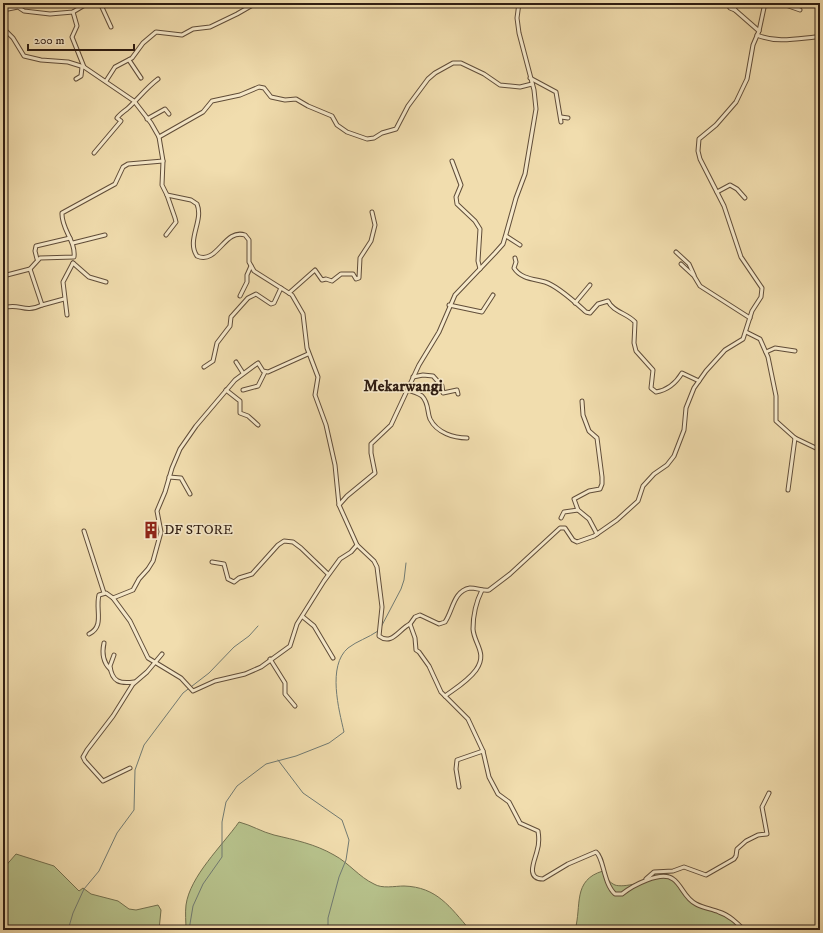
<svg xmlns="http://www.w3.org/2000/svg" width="823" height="933" viewBox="0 0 823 933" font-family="'IM FELL DW Pica',serif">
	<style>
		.green { fill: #b7c28c; stroke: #73704f }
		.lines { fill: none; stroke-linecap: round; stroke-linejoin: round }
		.stream { stroke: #717b73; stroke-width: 1 }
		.street-casing { stroke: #604d39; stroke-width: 5 }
		.street { stroke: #f6e9ca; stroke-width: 3 }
		.labels { text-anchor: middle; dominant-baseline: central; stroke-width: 3.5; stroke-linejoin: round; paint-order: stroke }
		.poi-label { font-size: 14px; fill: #2f1d12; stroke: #f6e9ca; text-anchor: start }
		.quarter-label { font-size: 16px; font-weight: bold; fill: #2f1d12; stroke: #f6e9ca }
	</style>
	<rect width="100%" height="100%" fill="#f1ddae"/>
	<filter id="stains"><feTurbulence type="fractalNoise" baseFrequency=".005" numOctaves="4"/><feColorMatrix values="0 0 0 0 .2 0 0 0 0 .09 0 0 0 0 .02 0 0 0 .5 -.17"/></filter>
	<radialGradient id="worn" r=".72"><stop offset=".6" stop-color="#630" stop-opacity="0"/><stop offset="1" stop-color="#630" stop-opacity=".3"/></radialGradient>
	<g class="green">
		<path d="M 239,822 C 251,825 262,832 274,835 C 295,840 315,844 334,855 C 349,863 359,877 374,884 C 382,889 395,886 404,886 C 437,887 450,907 470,930 L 186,930 C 186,922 185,913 186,905 C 190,876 222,846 239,822 Z"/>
		<polygon points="16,854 54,866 79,891 83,888 91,894 118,901 129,909 136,910 158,905 161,910 159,930 3,930 3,869"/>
		<path d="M 603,871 C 604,876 610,883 615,885 C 623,888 650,882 654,874 L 666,873 L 673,878 L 682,892 L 696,905 L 720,912 L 744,930 L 575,930 C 582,906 572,880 603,871 Z"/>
	</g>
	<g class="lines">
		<g class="stream">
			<polyline points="380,629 401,589 404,580 406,563"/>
			<polyline points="278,760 303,793 342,820 349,840 346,860 339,877 328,918 328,930"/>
			<polyline points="68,930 73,913 84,889 99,871 117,833 134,810 135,770 144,745 183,693 209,673 234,647 249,636 258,626"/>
			<path d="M 189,930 L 193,906 L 203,884 L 222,857 L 222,822 L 226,802 L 237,786 L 266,764 L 296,756 L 329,743 L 344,732 C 339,710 327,666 348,648 C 357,641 368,638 378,631"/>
		</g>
		<g class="street-casing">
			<g id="street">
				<polyline points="100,3 111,27"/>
				<path d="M 519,3 L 517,18 L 519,33 L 534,90 L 536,109 L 525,174 L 516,198 L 506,234 L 503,244 L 495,253 L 455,295 L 439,332 L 419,365 L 391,425 L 371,444 L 371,453 L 375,473 L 347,496 L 339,505 L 357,545 L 374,561 L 377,567 L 382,607 L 379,636 C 392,646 399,629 410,624 L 415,638 L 416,650 L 419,652 L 429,666 L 441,692 L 468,719 L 483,751 L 489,777 L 498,794 L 509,802 L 520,823 L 538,831 C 539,837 539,845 537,851 C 535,860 525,879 543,879 L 568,864 L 596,852 C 604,858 603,883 615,894 L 622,894 C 632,886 661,870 673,879 C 682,885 684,898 696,904 C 703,908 712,909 719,912 C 729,915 737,923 744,930"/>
				<polyline points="727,3 730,8 735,10"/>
				<polyline points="780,3 800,10"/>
				<polyline points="3,10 18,7 24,11 50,14 73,12 88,3"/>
				<polyline points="73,12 77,26 72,37 84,67"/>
				<polyline points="3,28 13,38 24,56 41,60 68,62 84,67 134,101 151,123 159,137 163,161 162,185 167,195 175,218 176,222 166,235"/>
				<polyline points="759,31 765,3"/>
				<path d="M 757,35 C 776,43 795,39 815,37"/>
				<polyline points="129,60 141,78"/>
				<polyline points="530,78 556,92 561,122"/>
				<polyline points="76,79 81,76 82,67"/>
				<polyline points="106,81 115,67 132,58 143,43 156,32 182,35 193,29 210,27 237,14 256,3"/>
				<polyline points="561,117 568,118"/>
				<polyline points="147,119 165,109 169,114"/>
				<polyline points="159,137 203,112 212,101 240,95 259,87 264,88 271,97 285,100 296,99 308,106 332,116 337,125 347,132 367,139 374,138 382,133 396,129 408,106 428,79 435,73 453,63 461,63 484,74 500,85 520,87 532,84"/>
				<path d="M 94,153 L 121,121 L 117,118 C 120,114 123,112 127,109 C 138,99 146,88 158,79"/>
				<polyline points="452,161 461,185 456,197 457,204 475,221 480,229 478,261 480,269"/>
				<polyline points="3,168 3,172"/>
				<polyline points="717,192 730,185 737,189 745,198"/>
				<path d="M 167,195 L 191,200 L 197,204 C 204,221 186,240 197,256 C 218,265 224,228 245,235 L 249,240 L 249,262 L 254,271 L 292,295 L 303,314 L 307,348 L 318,377 L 315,395 L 326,425 L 335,465 L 339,505"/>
				<polyline points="506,236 520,245"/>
				<polyline points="73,243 105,235"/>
				<polyline points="676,252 689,264 694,275"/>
				<path d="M 515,258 L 516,262 L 514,268 C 521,279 534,279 545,282 C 558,286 576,303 586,312 L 590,313 L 598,304 L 608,301 C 613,312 627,313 635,322 L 634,343 L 636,351 L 653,370 L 651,388 L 656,392 C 668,390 676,383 682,373 L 699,381"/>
				<polyline points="37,259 35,251 36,246 70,238"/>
				<polyline points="73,263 89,277 106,282"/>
				<polyline points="681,264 694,276 700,286 750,318"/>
				<polyline points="30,269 42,305 64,299"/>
				<path d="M 3,276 L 30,269 L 40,258 L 74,257 C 76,241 61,229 62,213 L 115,184 L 123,167 L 128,164 L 163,161"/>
				<polyline points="289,293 315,270 322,280 326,279 332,281 341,274 353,274 356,279 359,278 360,258 371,241 375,225 372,212"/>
				<polyline points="240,296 247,282 247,275 251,266"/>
				<polyline points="575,303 590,285"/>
				<polyline points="449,305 482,312 493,295"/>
				<path d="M 3,308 C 20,302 23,314 42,305"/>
				<polyline points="67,315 63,282 73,263"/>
				<polyline points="746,332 760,339 768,357 776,396 776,421 795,438 820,450"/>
				<polyline points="766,352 775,348 795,351"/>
				<polyline points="308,354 268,372 263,371 258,363 235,380 196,426 180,449 172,468 165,492 157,511 161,532 153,561 148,569 139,579 133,590 113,598 130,621 148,658 181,678 193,691 215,681 245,674 261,667 290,646 297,624 324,581 340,559 351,552 357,545"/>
				<polyline points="236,362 243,373"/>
				<polyline points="204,367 213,361 217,343 230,326 231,317 248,298 256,294 271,304 274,303 281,288"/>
				<polyline points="413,377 423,375 433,376 442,386 443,393 457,390 458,394"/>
				<polyline points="226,390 240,401 240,413 248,416 258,425"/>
				<polyline points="243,390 258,386 265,372"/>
				<path d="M 408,390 C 413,392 418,393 422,396 C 429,403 427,412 430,419 C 437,433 454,438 467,438"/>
				<polyline points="582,401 583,415 589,431 597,438 602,477 602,484 600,489 589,491 574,499 578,510 589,519 597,534"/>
				<polyline points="169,477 181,478 190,494"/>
				<polyline points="788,490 795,438"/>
				<polyline points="561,518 564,512 578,510"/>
				<polyline points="84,531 104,593"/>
				<polyline points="212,562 224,564 228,579 234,582 239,578 252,574 278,545 284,541 293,542 301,548 328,574"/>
				<polyline points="303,617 314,626 333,658"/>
				<path d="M 410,624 L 415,617 L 420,615 L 439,624 L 445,622 C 453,611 453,591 470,588 C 477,588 483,591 489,590 L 510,574 L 560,528 L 565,528 L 573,540 L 577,542 L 594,536 L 617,520 L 638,501 L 643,486 L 654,474 L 667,465 L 674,456 L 684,430 L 686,408 L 694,388 L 706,371 L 725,350 L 743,339 L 752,311 L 761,297 L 762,288 L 741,257 L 724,206 L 700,159 L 698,151 L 699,139 L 716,125 L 736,102 L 747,79 L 753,45 L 759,31 L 735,10 L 733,3"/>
				<path d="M 89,634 C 105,626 95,610 99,595 L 106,593 L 113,598"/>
				<path d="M 104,643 C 102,652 103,662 110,669"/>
				<path d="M 114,655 L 110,666 C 112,682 120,684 134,682"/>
				<polyline points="270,659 285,683 285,694 295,706"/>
				<path d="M 445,696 C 456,688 468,681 476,670 C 488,653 474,644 473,629 C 473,615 476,602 482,590"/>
				<polyline points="130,768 103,781 85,761 83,757 87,750 113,716 133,684 147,672 162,654"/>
				<polyline points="459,787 456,769 457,760 483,751"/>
				<polyline points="646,879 654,872 673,871 684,867 706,875 734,859 736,856 737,849 746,841 758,835 767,834 762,807 769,793"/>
			</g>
		</g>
		<use href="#street" class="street"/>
	</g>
	<defs>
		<g id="building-bare" transform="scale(1.38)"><path d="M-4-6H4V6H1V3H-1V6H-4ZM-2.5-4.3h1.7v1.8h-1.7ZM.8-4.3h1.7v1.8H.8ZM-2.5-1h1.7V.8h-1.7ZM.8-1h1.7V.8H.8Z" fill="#8f2418" stroke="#f6e9ca" stroke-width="2.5" paint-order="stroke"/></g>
	</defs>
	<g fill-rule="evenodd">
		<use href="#building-bare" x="151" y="530"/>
	</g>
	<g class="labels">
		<g class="poi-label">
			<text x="164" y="530">DF STORE</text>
		</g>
		<g class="quarter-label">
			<text x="403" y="386">Mekarwangi</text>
		</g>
	</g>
	<rect width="823" height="933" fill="none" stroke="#f1ddae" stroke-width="16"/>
	<rect x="4" y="4" width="815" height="925" fill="none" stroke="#2f1d12" stroke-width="2"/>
	<rect x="8" y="8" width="807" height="917" fill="none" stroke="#2f1d12"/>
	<path d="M28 44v6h106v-6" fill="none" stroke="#2f1d12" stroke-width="2"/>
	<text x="34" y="44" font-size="12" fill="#2f1d12" stroke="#f6e9ca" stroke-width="3" paint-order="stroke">200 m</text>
	<rect width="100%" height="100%" filter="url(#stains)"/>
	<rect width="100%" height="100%" fill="url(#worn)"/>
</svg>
